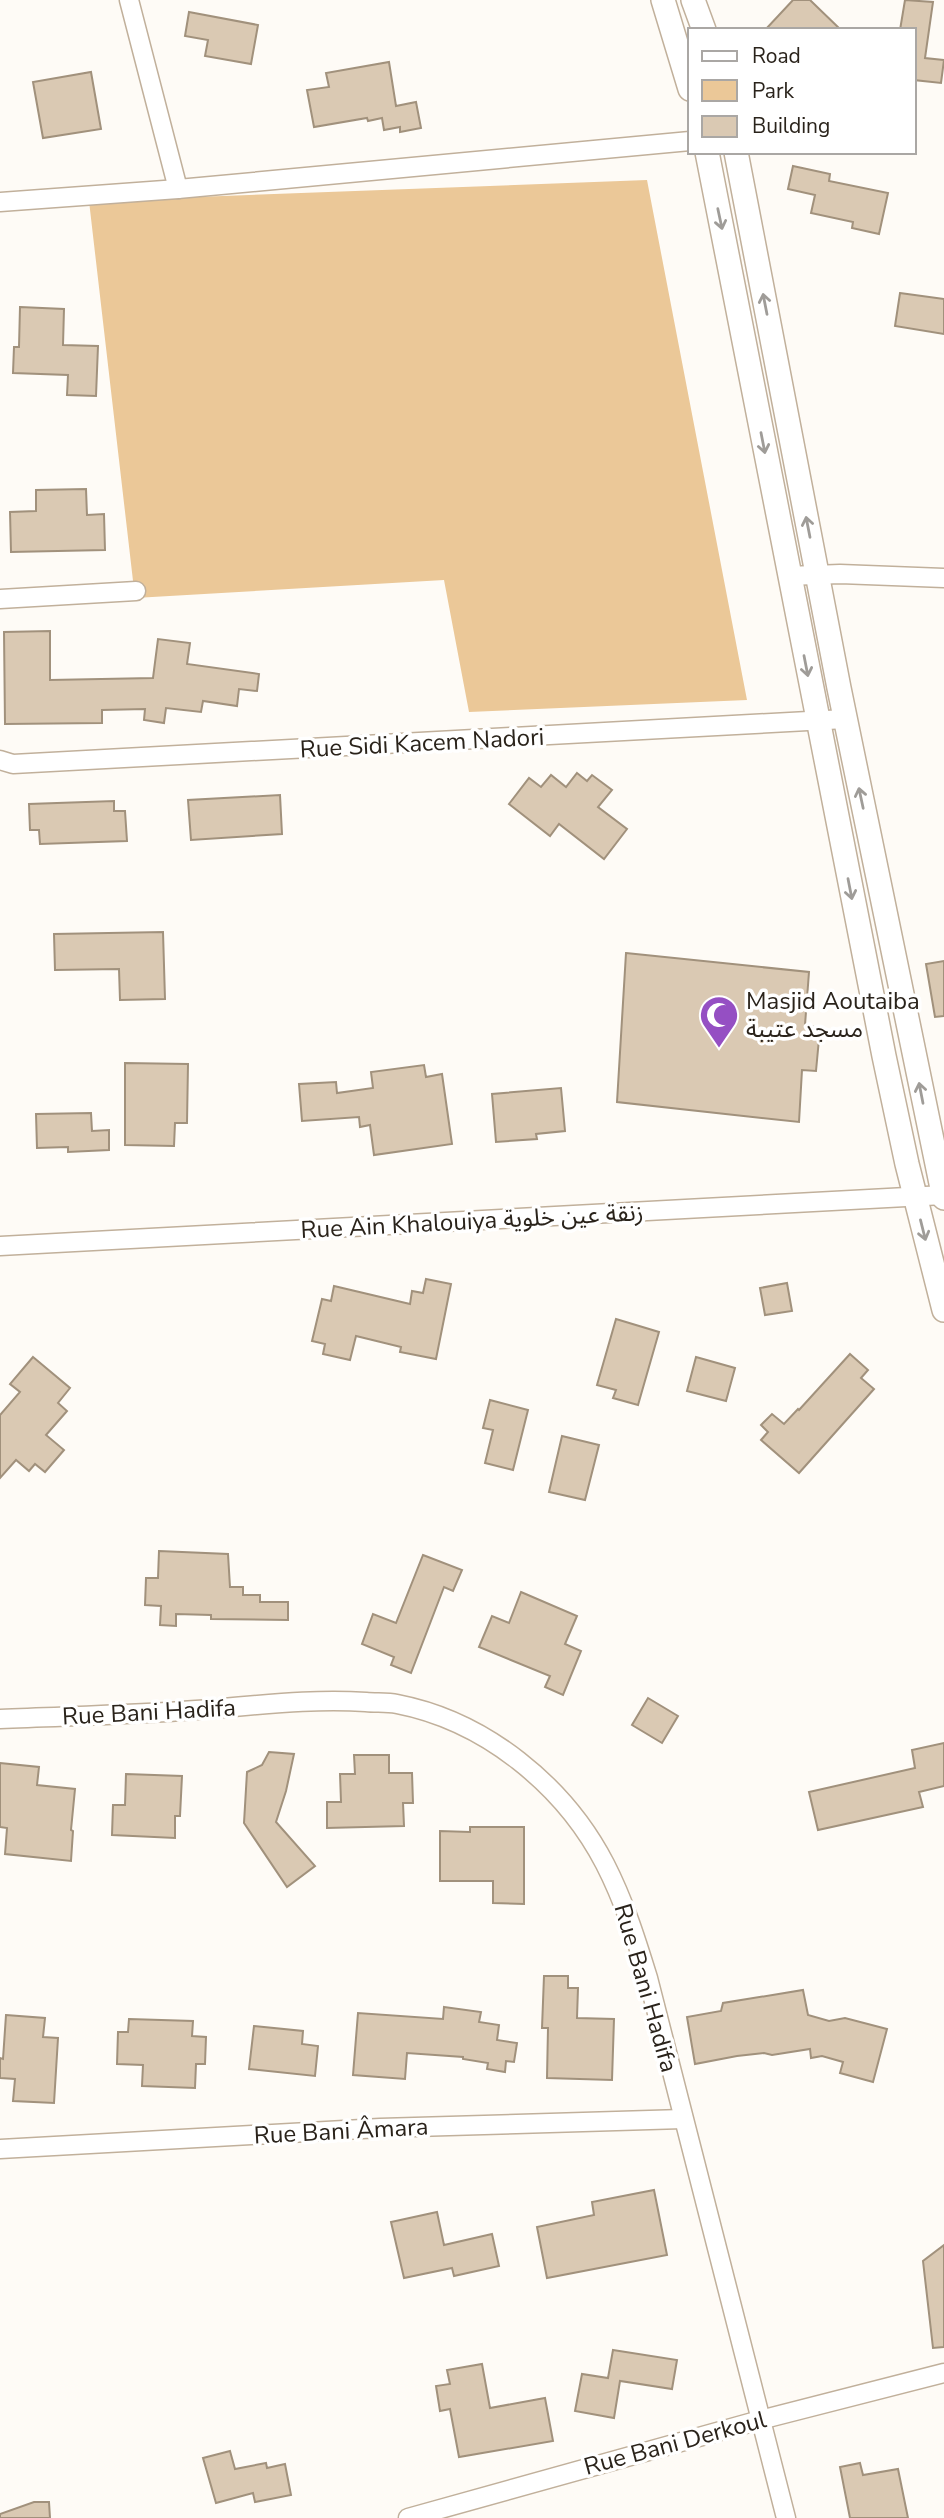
<svg xmlns="http://www.w3.org/2000/svg" width="944" height="2518" viewBox="0 0 944 2518" font-family="'Nunito Sans','Noto Sans Arabic',sans-serif">
	<style>
		.green { fill: #ebc898 }
		.building { fill: #dac9b3; stroke: #a1917c; stroke-width: 2 }
		.lines { fill: none; stroke-linecap: round; stroke-linejoin: round }
		.minor-casing { stroke: #c1b09b; stroke-width: 21 }
		.tertiary-casing { stroke: #c1b09b; stroke-width: 26 }
		.minor { stroke: #fff; stroke-width: 18 }
		.tertiary { stroke: #fff; stroke-width: 23 }
		.oneway { stroke: #9f9c98 }
		.labels { text-anchor: middle; dominant-baseline: central; stroke-width: 7; stroke-linejoin: round; paint-order: stroke }
		.street-label { font-size: 24px; fill: #2a231b; stroke: #fff }
		.poi-label { font-size: 24px; fill: #2a231b; stroke: #fff; text-anchor: start }
	</style>
	<rect width="100%" height="100%" fill="#fefbf6"/>
	<polygon class="green" points="647,180 747,700 469,712 444,580 135,598 89,201"/>
	<g class="building">
		<polygon points="793,0 810,0 841,30 765,30"/>
		<polygon points="905,0 933,2 925,58 944,60 941,83 914,80 914,30 900,30"/>
		<polygon points="189,12 258,25 251,64 205,56 208,40 185,36"/>
		<polygon points="389,62 396,106 416,102 421,128 400,132 400,127 384,130 382,118 368,121 367,118 314,127 307,90 329,87 326,73"/>
		<polygon points="91,72 101,129 43,138 33,82"/>
		<polygon points="793,166 830,174 829,181 888,193 879,234 852,228 853,222 811,213 815,195 788,189"/>
		<polygon points="900,293 944,299 944,334 895,326"/>
		<polygon points="20,307 64,309 63,345 98,346 96,396 67,395 68,375 13,373 14,347 19,347"/>
		<polygon points="86,489 87,515 104,514 105,550 11,552 10,512 36,511 36,490"/>
		<polygon points="50,631 50,680 153,678 158,639 190,643 187,664 259,674 257,691 239,689 237,706 203,701 201,712 166,708 164,723 144,720 145,709 102,710 102,723 5,724 4,632"/>
		<polygon points="577,773 587,781 592,775 612,790 598,807 627,829 604,859 559,824 550,836 509,804 529,778 541,787 551,775 566,787"/>
		<polygon points="280,795 282,834 191,840 188,800"/>
		<polygon points="114,801 114,811 125,811 127,841 40,844 39,830 30,830 29,804"/>
		<polygon points="163,932 165,999 120,1000 119,969 55,970 54,934"/>
		<polygon points="626,953 809,972 805,1025 820,1028 816,1071 802,1070 799,1122 617,1102"/>
		<polygon points="944,961 944,1016 935,1017 926,964"/>
		<polygon points="125,1063 188,1064 187,1123 175,1123 174,1146 125,1145"/>
		<polygon points="424,1065 426,1077 442,1074 452,1144 374,1155 370,1125 360,1127 359,1117 302,1121 299,1084 336,1082 337,1093 373,1088 371,1072"/>
		<polygon points="561,1088 565,1131 536,1134 537,1139 496,1142 492,1094"/>
		<polygon points="91,1113 92,1131 109,1130 109,1150 68,1152 68,1147 37,1148 36,1114"/>
		<polygon points="426,1279 451,1284 436,1359 400,1352 401,1347 356,1336 350,1360 323,1354 325,1344 312,1341 322,1299 331,1301 334,1286 410,1304 412,1291 423,1293"/>
		<polygon points="787,1283 792,1311 765,1315 760,1288"/>
		<polygon points="616,1319 659,1332 638,1405 613,1398 616,1390 597,1385"/>
		<polygon points="850,1354 868,1370 861,1378 874,1389 799,1473 761,1440 768,1432 761,1425 772,1414 784,1424 798,1409 799,1410"/>
		<polygon points="33,1357 70,1388 58,1403 67,1411 46,1435 64,1450 45,1472 35,1464 29,1471 16,1460 0,1478 0,1415 20,1392 10,1384"/>
		<polygon points="696,1357 735,1368 726,1401 687,1391"/>
		<polygon points="490,1400 528,1410 513,1470 485,1463 493,1430 483,1428"/>
		<polygon points="562,1436 599,1445 585,1500 549,1492"/>
		<polygon points="159,1551 228,1554 230,1587 243,1587 243,1595 260,1595 260,1602 288,1602 288,1620 211,1619 211,1615 176,1614 176,1626 160,1625 161,1606 145,1605 146,1578 158,1578"/>
		<polygon points="423,1555 462,1570 453,1591 444,1587 411,1673 391,1665 394,1657 362,1644 373,1614 396,1623"/>
		<polygon points="521,1592 577,1616 565,1644 581,1651 563,1695 545,1687 550,1676 479,1647 492,1616 509,1623"/>
		<polygon points="648,1698 678,1716 662,1743 632,1725"/>
		<polygon points="944,1743 944,1786 919,1792 923,1807 818,1830 809,1792 915,1768 912,1750"/>
		<polygon points="269,1752 294,1754 286,1791 276,1822 315,1866 287,1887 244,1823 247,1772 262,1765"/>
		<polygon points="354,1755 389,1755 389,1773 412,1773 413,1803 403,1803 404,1826 327,1828 327,1802 341,1802 340,1774 355,1774"/>
		<polygon points="0,1763 39,1767 37,1785 75,1789 71,1830 73,1831 71,1861 5,1854 7,1828 0,1827"/>
		<polygon points="126,1774 182,1776 180,1816 175,1816 175,1838 112,1835 113,1805 125,1805"/>
		<polygon points="470,1827 524,1827 524,1904 493,1903 493,1881 440,1881 440,1831 470,1832"/>
		<polygon points="544,1976 568,1976 568,1988 578,1988 577,2018 614,2019 612,2080 547,2078 548,2028 542,2028"/>
		<polygon points="803,1990 808,2015 829,2021 845,2018 887,2029 873,2082 840,2073 843,2062 822,2056 811,2058 810,2049 772,2055 764,2053 737,2056 695,2064 687,2017 721,2011 723,2003"/>
		<polygon points="444,2007 481,2012 479,2022 499,2025 497,2040 517,2043 514,2062 506,2061 505,2072 487,2069 488,2063 463,2059 463,2057 407,2053 405,2079 353,2075 358,2013 443,2019"/>
		<polygon points="6,2015 45,2018 43,2037 58,2038 54,2103 13,2101 15,2079 0,2078 0,2058 3,2059"/>
		<polygon points="129,2019 193,2021 192,2036 206,2037 205,2064 196,2064 195,2088 142,2086 143,2065 117,2064 118,2032 128,2032"/>
		<polygon points="254,2026 303,2031 302,2044 318,2046 315,2076 249,2069"/>
		<polygon points="654,2190 667,2255 547,2278 537,2227 594,2215 592,2202"/>
		<polygon points="437,2212 444,2245 492,2234 499,2266 454,2276 452,2268 404,2278 391,2222"/>
		<polygon points="944,2245 944,2347 933,2348 923,2261"/>
		<polygon points="613,2350 677,2360 672,2389 620,2381 614,2418 575,2411 582,2374 608,2378"/>
		<polygon points="482,2364 490,2408 545,2398 553,2441 459,2457 450,2409 440,2411 436,2386 450,2384 447,2370"/>
		<polygon points="230,2451 235,2469 266,2463 267,2468 285,2464 291,2495 255,2502 253,2493 216,2503 203,2458"/>
		<polygon points="860,2463 863,2475 898,2469 908,2518 850,2518 840,2467"/>
		<polygon points="34,2502 49,2502 50,2518 0,2518 0,2514"/>
	</g>
	<g class="lines">
		<g class="minor-casing">
			<g id="minor">
				<polyline points="129,0 178,189"/>
				<polyline points="0,202 178,189 690,141"/>
				<polyline points="788,576 840,574 944,578"/>
				<polyline points="0,599 136,591"/>
				<polyline points="0,760 13,764 845,719"/>
				<polyline points="0,1246 944,1195"/>
				<path d="M 0,1719 C 65,1716 131,1715 196,1710 C 253,1706 309,1698 366,1702 C 376,1703 387,1702 397,1704 C 485,1721 564,1785 605,1864 C 624,1901 636,1939 648,1978 L 786,2518"/>
				<polyline points="0,2149 380,2128 683,2119"/>
				<polyline points="408,2518 760,2420 944,2373"/>
			</g>
		</g>
		<g class="tertiary-casing">
			<g id="tertiary">
				<polyline points="663,0 690,89"/>
				<polyline points="693,0 704,30"/>
				<polyline points="707,152 884,1056 907,1164 944,1310"/>
				<polyline points="736,152 839,688 944,1198"/>
			</g>
		</g>
		<use href="#minor" class="minor"/>
		<use href="#tertiary" class="tertiary"/>
	</g>
	<defs><path id="oneway-shaft" d="M-6 0H5M1.5-3L5.5 0L1.5 3" fill="none" stroke-width="1.6" stroke-linecap="round" stroke-linejoin="round" transform="scale(1.75)"/></defs>
	<g class="oneway">
		<use href="#oneway-shaft" transform="translate(720 219) rotate(78)"/>
		<use href="#oneway-shaft" transform="translate(765 304) rotate(-101)"/>
		<use href="#oneway-shaft" transform="translate(763 443) rotate(79)"/>
		<use href="#oneway-shaft" transform="translate(808 527) rotate(-101)"/>
		<use href="#oneway-shaft" transform="translate(806 666) rotate(79)"/>
		<use href="#oneway-shaft" transform="translate(861 798) rotate(-102)"/>
		<use href="#oneway-shaft" transform="translate(850 889) rotate(79)"/>
		<use href="#oneway-shaft" transform="translate(921 1093) rotate(-101)"/>
		<use href="#oneway-shaft" transform="translate(923 1230) rotate(76)"/>
	</g>
	<defs>
		<g id="mosque-pin" transform="scale(2.0125)"><path d="M0 17L-7.5 6A9.5 9.5 0 1 1 7.5 6Z" fill="#954fc3" stroke="#fff"/><path d="M3.5-4.9A6 6 0 1 0 3.5 4.9A5 5 0 1 1 3.5-4.9Z" fill="#fff"/></g>
	</defs>
	<g fill-rule="evenodd">
		<use href="#mosque-pin" x="719" y="1015"/>
	</g>
	<g class="labels">
		<g class="street-label">
			<text transform="translate(422 743) rotate(-3)">Rue Sidi Kacem Nadori</text>
			<text transform="translate(472 1221) rotate(-3)">Rue Ain Khalouiya زنقة عين خلوية</text>
			<text transform="translate(149 1712) rotate(-3)">Rue Bani Hadifa</text>
			<text transform="translate(646 1988) rotate(74)">Rue Bani Hadifa</text>
			<text transform="translate(341 2131) rotate(-3)">Rue Bani Âmara</text>
			<text transform="translate(675 2443) rotate(-15)">Rue Bani Derkoul</text>
		</g>
		<g class="poi-label">
			<text x="746" y="1001">Masjid Aoutaiba<tspan x="746" dy="28">مسجد عتيبة</tspan></text>
		</g>
	</g>
	<rect x="688" y="28" width="228" height="126" fill="#ffffff" stroke="#aaa7a4" stroke-width="2"/>
	<rect x="702" y="51" width="35" height="10" fill="#ffffff" stroke="#aaa7a4" stroke-width="2"/>
	<text x="752" y="63" font-size="21" fill="#2a231b">Road</text>
	<rect x="702" y="80" width="35" height="21" fill="#ebc898" stroke="#aaa7a4" stroke-width="2"/>
	<text x="752" y="98" font-size="21" fill="#2a231b">Park</text>
	<rect x="702" y="116" width="35" height="21" fill="#dac9b3" stroke="#aaa7a4" stroke-width="2"/>
	<text x="752" y="133" font-size="21" fill="#2a231b">Building</text>
</svg>
